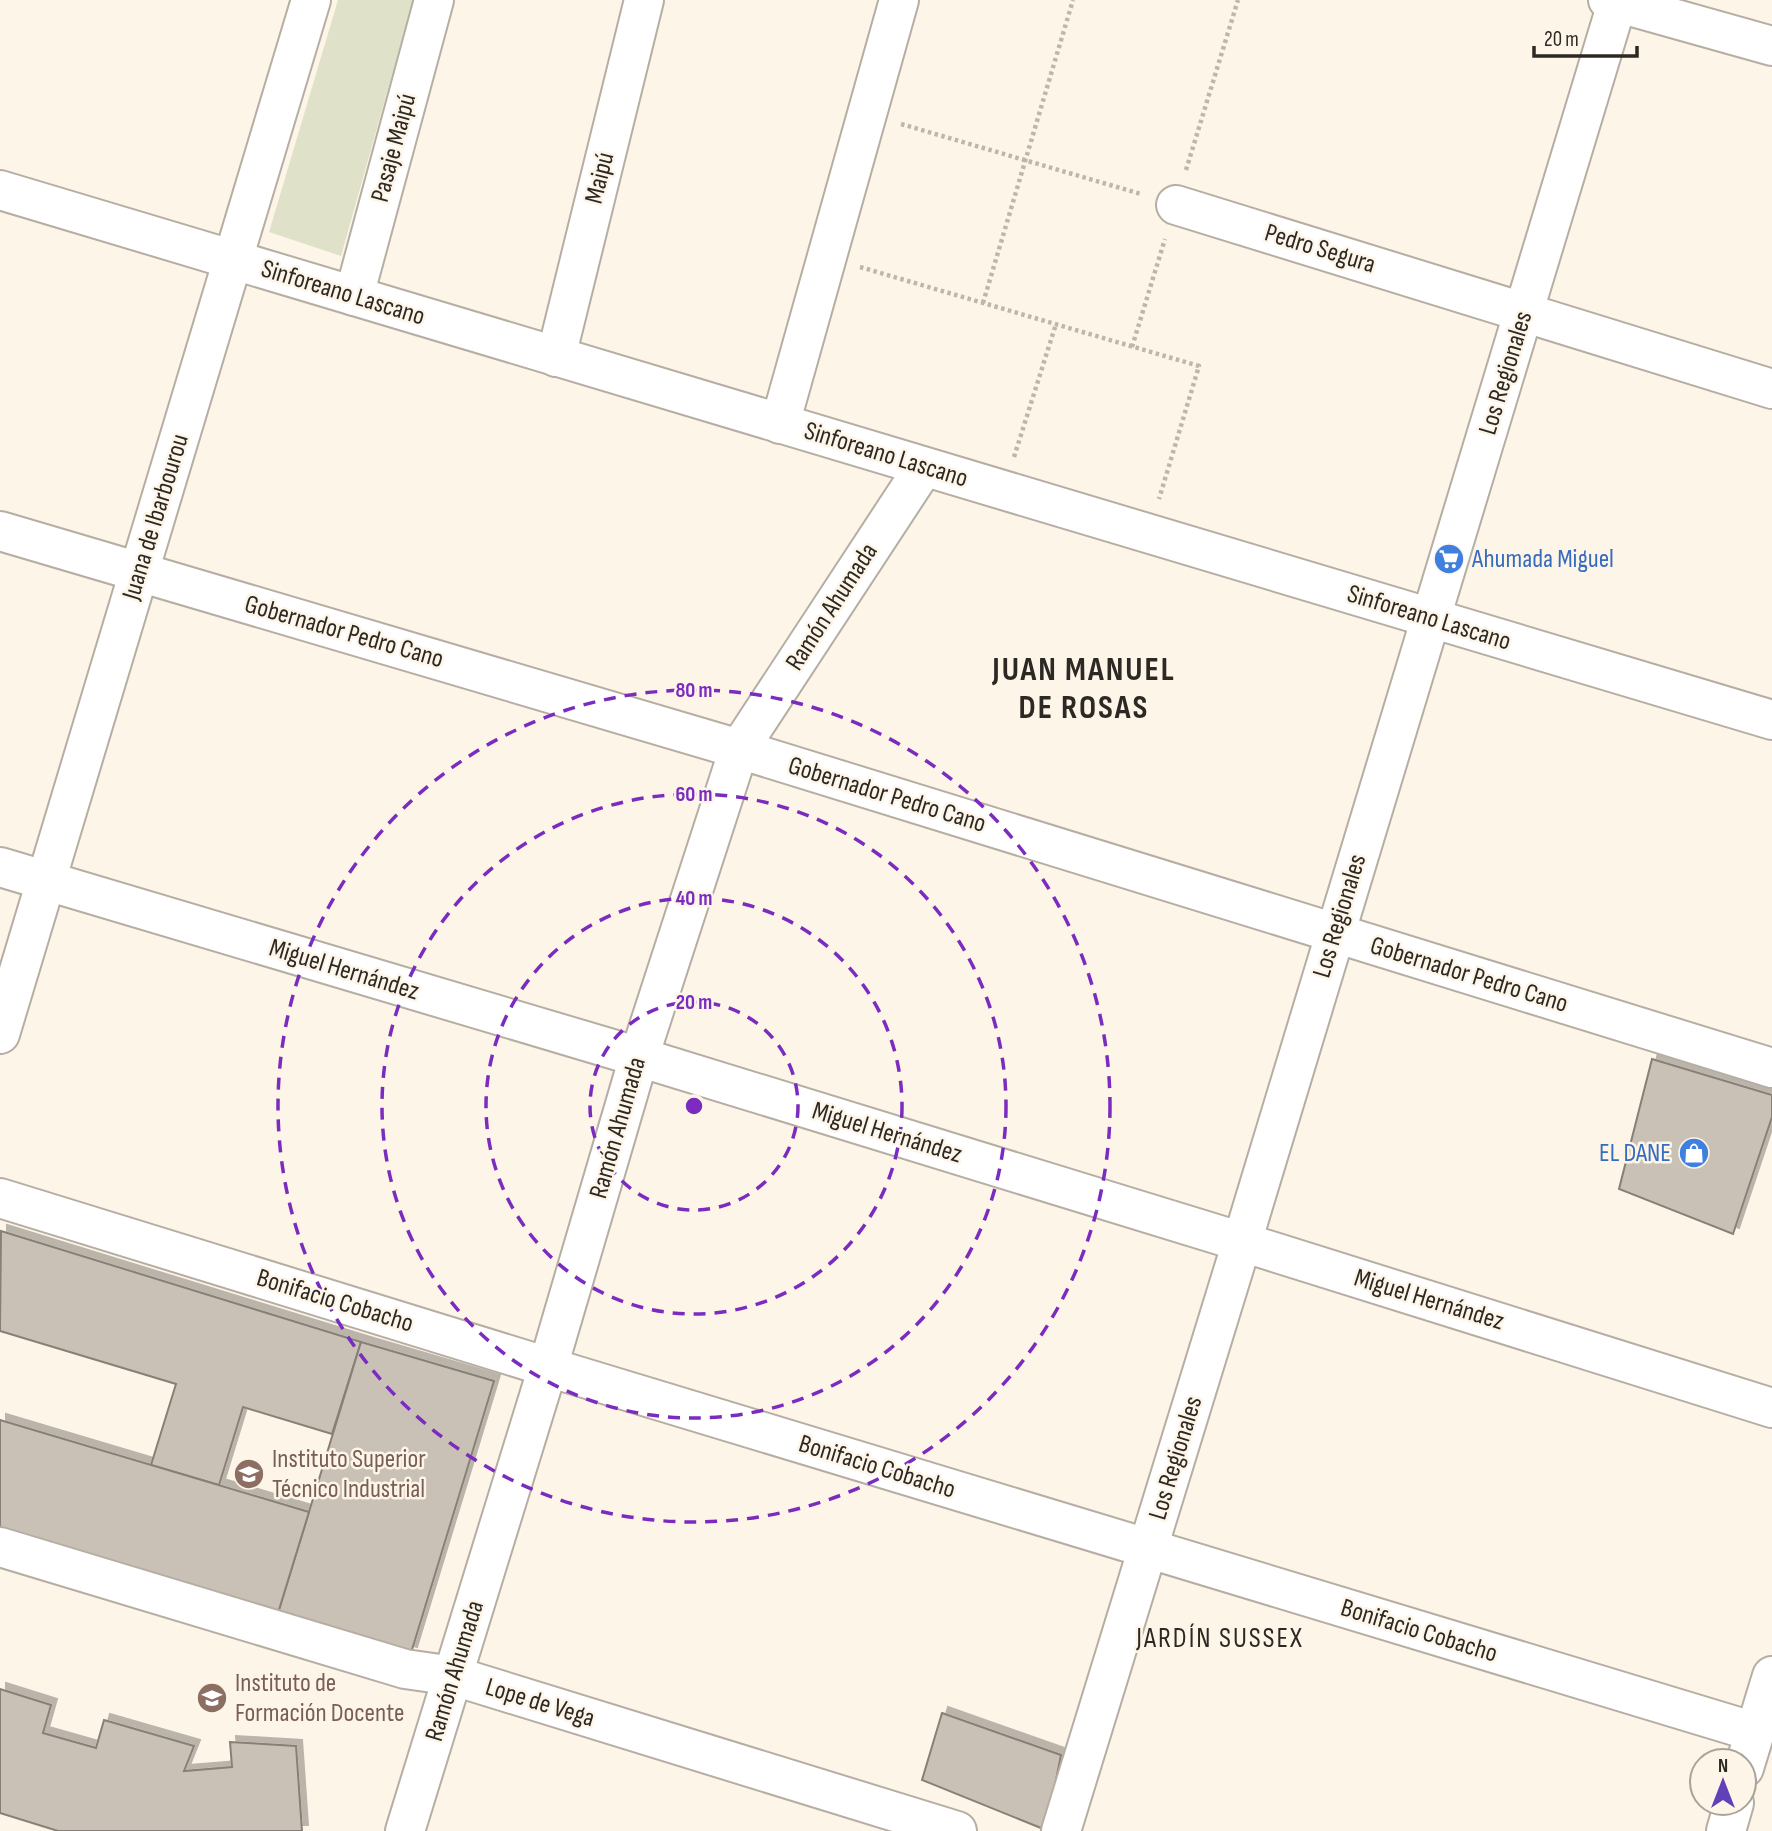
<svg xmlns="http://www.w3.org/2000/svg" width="1772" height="1831" viewBox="0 0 1772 1831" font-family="'Sofia Sans Condensed',sans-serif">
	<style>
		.green { fill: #dfe2c9 }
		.building { fill: #c9c1b5; stroke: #888076; stroke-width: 2; filter: url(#shadow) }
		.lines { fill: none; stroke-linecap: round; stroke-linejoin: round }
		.minor-casing { stroke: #b6aea3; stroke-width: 42 }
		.path { stroke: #beb6ad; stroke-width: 4.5; stroke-dasharray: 3.5 3.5; stroke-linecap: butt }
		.minor { stroke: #fff; stroke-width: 38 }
		.ring { fill: none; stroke: #7b2cbf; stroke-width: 3.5; stroke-dasharray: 12 9 }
		.labels { text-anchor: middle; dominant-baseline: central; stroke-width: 5; stroke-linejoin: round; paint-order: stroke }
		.street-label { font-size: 26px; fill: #2c2824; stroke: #fef5e9 }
		.shop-label { font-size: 26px; fill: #366cbe; stroke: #fef5e9; text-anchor: start }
		.education-label { font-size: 26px; fill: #785e54; stroke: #fef5e9; text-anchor: start }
		.neighbourhood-label { font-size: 28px; letter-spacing: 2px; fill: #2c2824; stroke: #fef5e9 }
		.district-label { font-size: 33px; font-weight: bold; letter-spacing: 2px; fill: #2c2824; stroke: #fef5e9 }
		.centre { fill: #7b2cbf; stroke: #fef5e9; stroke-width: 3.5 }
		.ring-label { font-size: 21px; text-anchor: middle; font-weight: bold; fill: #7b2cbf; stroke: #fef5e9; stroke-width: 5; stroke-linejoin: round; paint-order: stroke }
	</style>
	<defs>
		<filter id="shadow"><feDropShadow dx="6" dy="-6" stdDeviation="0" flood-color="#0004"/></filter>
	</defs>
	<rect width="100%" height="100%" fill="#fef5e9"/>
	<polygon class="green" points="338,0 413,0 341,256 269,232"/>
	<g class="building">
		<polygon points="1652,1059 1772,1095 1772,1117 1733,1234 1619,1189"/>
		<polygon points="1,1231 361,1342 332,1434 243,1407 219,1485 151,1465 176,1384 0,1331"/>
		<polygon points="361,1342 494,1381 411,1653 278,1613"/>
		<polygon points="0,1420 309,1512 278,1613 0,1530"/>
		<polygon points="0,1689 51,1705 43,1733 96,1748 104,1720 194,1746 184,1771 232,1767 230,1742 296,1746 302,1831 58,1831 0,1813"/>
		<polygon points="942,1713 1061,1755 1046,1830 922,1780"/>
	</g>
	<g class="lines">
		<g class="minor-casing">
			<g id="minor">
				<polyline points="1608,0 1772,46"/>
				<polyline points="0,190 1772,720"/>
				<polyline points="1176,205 1772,389"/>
				<polyline points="354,296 434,0"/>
				<polyline points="556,357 644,0"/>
				<polyline points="780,424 899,0"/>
				<polyline points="0,531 739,749 1772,1068"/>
				<polyline points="0,867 639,1057 1242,1242 1772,1408"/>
				<polyline points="0,1034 311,0"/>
				<polyline points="0,1198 548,1367 1755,1732"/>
				<polyline points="0,1547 405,1669 454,1676 957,1831"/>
				<polyline points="1744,1768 1772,1676"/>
				<polyline points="405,1831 548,1367 639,1057 739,749 924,467"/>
				<polyline points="1061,1831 1242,1242 1618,0"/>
				<polyline points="1726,1831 1734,1803"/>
			</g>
		</g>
		<g class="path">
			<polyline points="901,124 1141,194"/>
			<polyline points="1186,170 1238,0"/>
			<polyline points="860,267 1199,366 1159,499"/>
			<polyline points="983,303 1073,0"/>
			<polyline points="1132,347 1165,239"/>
			<polyline points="1014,457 1056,324"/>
		</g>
		<use href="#minor" class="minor"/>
	</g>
	<g class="ring">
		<circle cx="694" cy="1106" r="104"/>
		<circle cx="694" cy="1106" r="208"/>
		<circle cx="694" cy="1106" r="312"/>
		<circle cx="694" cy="1106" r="416"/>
	</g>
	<defs>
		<g id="supermarket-disc" transform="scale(1.575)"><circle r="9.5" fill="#3f7fe0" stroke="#fef5e9"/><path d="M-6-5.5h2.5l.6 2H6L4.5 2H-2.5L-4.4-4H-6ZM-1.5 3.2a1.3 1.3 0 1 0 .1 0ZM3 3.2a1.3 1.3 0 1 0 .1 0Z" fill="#fff"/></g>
		<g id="shop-disc" transform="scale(1.575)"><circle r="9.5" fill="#3f7fe0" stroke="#fef5e9"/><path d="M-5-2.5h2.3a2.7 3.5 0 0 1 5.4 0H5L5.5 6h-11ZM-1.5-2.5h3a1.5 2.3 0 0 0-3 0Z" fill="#fff"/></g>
		<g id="university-disc" transform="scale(1.575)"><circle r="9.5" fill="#8d6e63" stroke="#fef5e9"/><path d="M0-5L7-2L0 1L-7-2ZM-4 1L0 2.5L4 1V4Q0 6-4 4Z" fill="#fff"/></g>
	</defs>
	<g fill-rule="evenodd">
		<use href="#supermarket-disc" x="1449" y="559"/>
		<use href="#shop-disc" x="1694" y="1153"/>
		<use href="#university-disc" x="249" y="1474"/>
		<use href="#university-disc" x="212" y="1698"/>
	</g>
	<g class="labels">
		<g class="street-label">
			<text transform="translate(394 148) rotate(-75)">Pasaje Maipú</text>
			<text transform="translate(600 178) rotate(-76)">Maipú</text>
			<text transform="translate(1320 249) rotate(17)">Pedro Segura</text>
			<text transform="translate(343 293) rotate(17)">Sinforeano Lascano</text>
			<text transform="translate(1506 373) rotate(-73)">Los Regionales</text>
			<text transform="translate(886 455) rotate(17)">Sinforeano Lascano</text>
			<text transform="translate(156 517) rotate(-73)">Juana de Ibarbourou</text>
			<text transform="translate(832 607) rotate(-57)">Ramón Ahumada</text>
			<text transform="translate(1429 618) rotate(17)">Sinforeano Lascano</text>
			<text transform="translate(344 632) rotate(16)">Gobernador Pedro Cano</text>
			<text transform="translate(887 795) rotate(17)">Gobernador Pedro Cano</text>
			<text transform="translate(1340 916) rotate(-73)">Los Regionales</text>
			<text transform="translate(344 970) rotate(17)">Miguel Hernández</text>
			<text transform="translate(1469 975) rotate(17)">Gobernador Pedro Cano</text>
			<text transform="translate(618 1128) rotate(-74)">Ramón Ahumada</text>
			<text transform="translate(887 1133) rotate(17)">Miguel Hernández</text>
			<text transform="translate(1429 1300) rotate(17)">Miguel Hernández</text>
			<text transform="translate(335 1301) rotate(17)">Bonifacio Cobacho</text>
			<text transform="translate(1176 1458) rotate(-73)">Los Regionales</text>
			<text transform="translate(877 1467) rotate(17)">Bonifacio Cobacho</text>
			<text transform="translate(1419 1631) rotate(17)">Bonifacio Cobacho</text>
			<text transform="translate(455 1671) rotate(-73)">Ramón Ahumada</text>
			<text transform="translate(540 1703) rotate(17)">Lope de Vega</text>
		</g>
		<g class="shop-label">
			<text x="1472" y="559">Ahumada Miguel</text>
			<text x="1671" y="1153" text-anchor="end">EL DANE</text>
		</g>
		<g class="education-label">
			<text x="272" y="1459">Instituto Superior<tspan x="272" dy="30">Técnico Industrial</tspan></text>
			<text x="235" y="1683">Instituto de<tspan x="235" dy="30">Formación Docente</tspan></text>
		</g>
		<g class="neighbourhood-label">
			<text x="1220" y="1638">JARDÍN SUSSEX</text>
		</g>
		<g class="district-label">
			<text x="1084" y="670">JUAN MANUEL<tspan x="1084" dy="38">DE ROSAS</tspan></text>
		</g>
	</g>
	<circle cx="694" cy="1106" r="10" class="centre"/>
	<g class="ring-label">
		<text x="694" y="697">80 m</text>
		<text x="694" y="801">60 m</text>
		<text x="694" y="905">40 m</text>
		<text x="694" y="1009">20 m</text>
	</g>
	<g transform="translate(1723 1782)"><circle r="33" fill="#fef5e9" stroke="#aaa39a" stroke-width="2"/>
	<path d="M0-5L12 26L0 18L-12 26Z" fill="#6140b8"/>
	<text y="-10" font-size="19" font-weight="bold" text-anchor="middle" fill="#2c2824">N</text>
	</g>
	<path d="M1534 46v10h103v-10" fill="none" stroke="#2c2824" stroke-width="3.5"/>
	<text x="1544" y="46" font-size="21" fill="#2c2824" stroke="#fef5e9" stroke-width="5" paint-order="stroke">20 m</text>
</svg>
